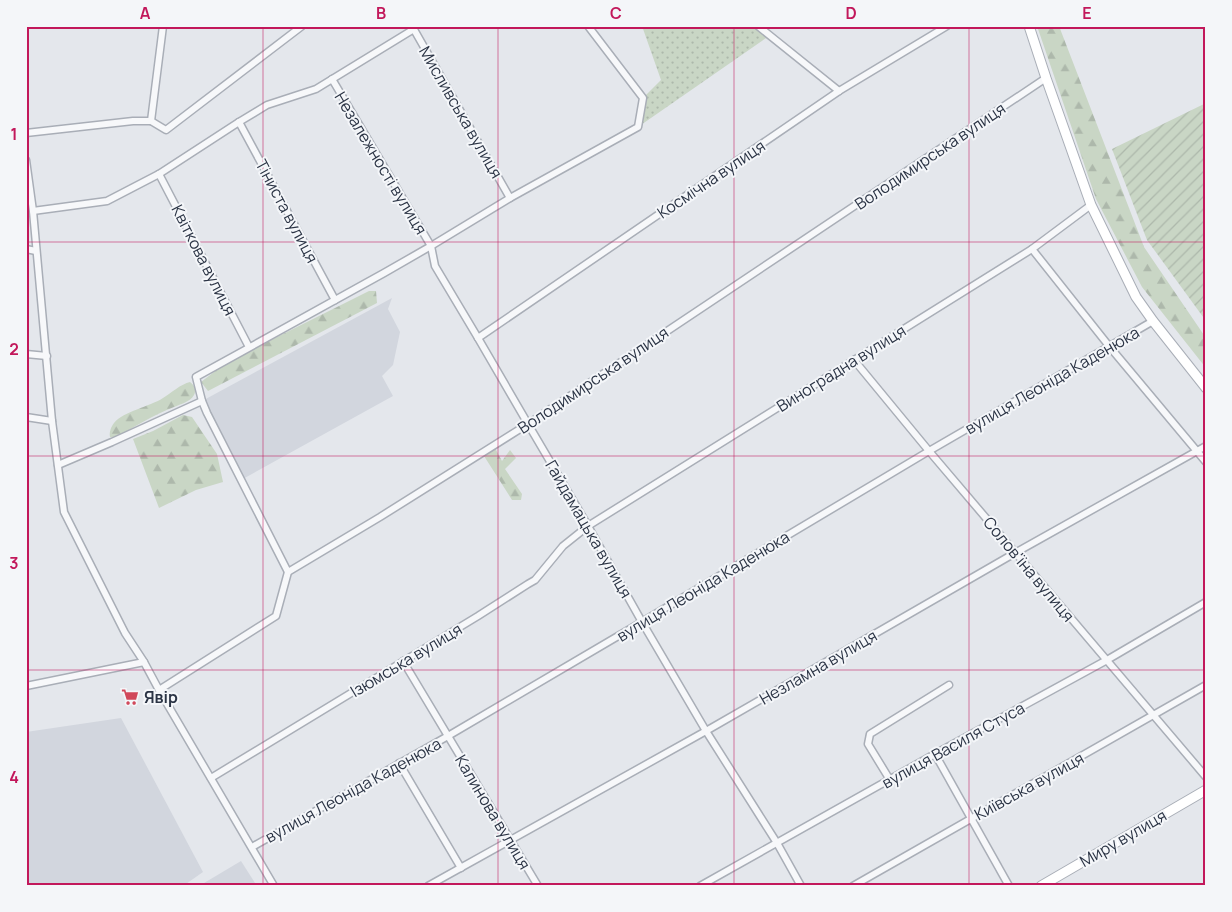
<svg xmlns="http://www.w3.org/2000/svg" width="1232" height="912" viewBox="0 0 1232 912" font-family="Manrope,sans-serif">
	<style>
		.built { fill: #d2d6de }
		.grass { fill: url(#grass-dots) }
		.forest { fill: url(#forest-firs) }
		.garden { fill: url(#garden-furrows) }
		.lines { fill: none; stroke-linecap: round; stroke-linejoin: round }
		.street-casing { stroke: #a9aeb7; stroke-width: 9 }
		.secondary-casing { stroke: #a9aeb7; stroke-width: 11 }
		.street { stroke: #f7f8fa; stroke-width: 6 }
		.secondary { stroke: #fff; stroke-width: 9 }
		.grid { fill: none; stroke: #c2185b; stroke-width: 1; stroke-opacity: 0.55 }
		.labels { text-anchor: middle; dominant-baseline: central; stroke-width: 4; stroke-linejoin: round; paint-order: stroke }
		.street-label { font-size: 16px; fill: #2b3445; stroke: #f4f6f9 }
		.poi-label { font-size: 16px; font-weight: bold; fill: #2b3445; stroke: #f4f6f9; text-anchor: start }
		.neatline { fill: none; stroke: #c2185b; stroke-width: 2 }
		.grid-label { font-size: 16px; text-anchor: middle; font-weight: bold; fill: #c2185b }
	</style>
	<defs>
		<pattern id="grass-dots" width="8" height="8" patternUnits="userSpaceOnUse" patternTransform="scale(1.25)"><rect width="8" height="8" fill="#c9d6c5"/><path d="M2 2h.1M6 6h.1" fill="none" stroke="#adb8ab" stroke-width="1.8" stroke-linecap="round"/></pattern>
		<pattern id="forest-firs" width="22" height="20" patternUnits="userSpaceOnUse" patternTransform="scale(1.25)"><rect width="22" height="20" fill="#c9d6c5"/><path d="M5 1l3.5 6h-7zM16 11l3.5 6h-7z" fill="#adb8ab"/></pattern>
		<pattern id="garden-furrows" width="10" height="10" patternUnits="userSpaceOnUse" patternTransform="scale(1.25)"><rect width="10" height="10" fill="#c9d6c5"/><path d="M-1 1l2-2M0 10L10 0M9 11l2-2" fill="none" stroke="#adb8ab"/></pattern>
	</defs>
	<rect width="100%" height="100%" fill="#e4e7ec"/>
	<g class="built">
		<polygon points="392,298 388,309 400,332 393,365 382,376 393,396 241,480 202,401"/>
		<polygon points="121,718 203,872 183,886 26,886 26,732"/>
		<polygon points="241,861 257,886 199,886"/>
	</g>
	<polygon class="grass" points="642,26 758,26 769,36 638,127 643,98 661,80"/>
	<g class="forest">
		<polygon points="1037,26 1059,26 1144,247 1206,338 1206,368 1142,287 1096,199"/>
		<polygon points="369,291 376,291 377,303 208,391 201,382 227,362"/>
		<path d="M 190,382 C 194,385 197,390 194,395 C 190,402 181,404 174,407 C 153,415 134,427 115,438 L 110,437 C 109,432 111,427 114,423 C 124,411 149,407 163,398 C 171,393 181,384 190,382 Z"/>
		<polygon points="183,415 192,417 217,454 223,482 196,490 159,508 133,439 153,431"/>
		<polygon points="495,448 502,461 510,450 516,458 505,469 522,494 521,500 512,500 484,456"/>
	</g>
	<polygon class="garden" points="1206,103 1206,321 1147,240 1112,149"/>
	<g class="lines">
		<g class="street-casing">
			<g id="street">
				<polyline points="412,26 510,198"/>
				<polyline points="758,26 839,91"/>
				<polyline points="332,79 431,246 435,266 478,338 528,424 588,526 642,622 706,731 777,843 801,886"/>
				<polyline points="151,121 163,26"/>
				<polyline points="239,122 335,300"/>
				<polyline points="26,133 133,121 151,121 166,130 302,26"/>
				<polyline points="26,160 33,211 52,421 64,512 125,633 144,662 159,690 274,886"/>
				<polyline points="159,174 249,347"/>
				<polyline points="33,211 107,201 159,174 239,122 267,105 316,89 414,29"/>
				<polyline points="26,249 36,251"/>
				<polyline points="1032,249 1109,346 1206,462"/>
				<polyline points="478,338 839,91 947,26"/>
				<polyline points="26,354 47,356"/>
				<polyline points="854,360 929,451 1206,777"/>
				<polyline points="26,417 52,421"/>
				<polyline points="58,465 112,442 202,401"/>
				<polyline points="288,572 207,413 202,401 196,377 384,273 431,246 510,198 638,127 643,98 588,26"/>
				<polyline points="403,661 538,886"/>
				<polyline points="26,686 144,662"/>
				<polyline points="159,690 276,616 288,572 380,517 528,424 1046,78"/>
				<polyline points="935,754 1009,886"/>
				<polyline points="399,763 461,868"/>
				<polyline points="211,778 478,616 528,584 535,580 563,546 588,526 1032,249 1091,205"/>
				<polyline points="890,780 868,744 870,734 949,685"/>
				<polyline points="252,847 448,736 642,622 929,451 1153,321"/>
				<polyline points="428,886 706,731 1015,553 1206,446"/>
				<polyline points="700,886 935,754 1107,660 1206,602"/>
				<polyline points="853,886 1206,685"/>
			</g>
		</g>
		<g class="secondary-casing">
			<g id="secondary">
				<polyline points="1029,26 1046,78 1091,205 1136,297 1153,321 1206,388"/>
				<polyline points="1041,886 1206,790"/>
			</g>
		</g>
		<use href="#street" class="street"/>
		<use href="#secondary" class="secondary"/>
	</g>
	<path class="grid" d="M 263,26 L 263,886M 498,26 L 498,886M 734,26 L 734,886M 969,26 L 969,886M 26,242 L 1206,242M 26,456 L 1206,456M 26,670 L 1206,670"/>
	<defs>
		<g id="supermarket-bare" transform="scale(1.35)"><path d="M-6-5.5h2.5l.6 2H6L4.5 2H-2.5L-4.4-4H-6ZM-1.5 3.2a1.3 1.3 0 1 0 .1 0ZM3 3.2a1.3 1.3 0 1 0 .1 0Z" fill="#d1495b" stroke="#f4f6f9" stroke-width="2.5" paint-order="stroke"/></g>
	</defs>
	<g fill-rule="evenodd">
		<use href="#supermarket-bare" x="130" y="697"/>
	</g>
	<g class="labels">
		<g class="street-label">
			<text transform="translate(461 112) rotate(60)">Мисливська вулиця</text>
			<text transform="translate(930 156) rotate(-34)">Володимирська вулиця</text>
			<text transform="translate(381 163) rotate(59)">Незалежності вулиця</text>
			<text transform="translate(711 179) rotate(-34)">Космічна вулиця</text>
			<text transform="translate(287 211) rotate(62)">Тіниста вулиця</text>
			<text transform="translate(204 260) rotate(63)">Квіткова вулиця</text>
			<text transform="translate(841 368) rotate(-32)">Виноградна вулиця</text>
			<text transform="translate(593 380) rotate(-34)">Володимирська вулиця</text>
			<text transform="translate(1052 380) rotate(-30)">вулиця Леоніда Каденюка</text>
			<text transform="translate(589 529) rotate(60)">Гайдамацька вулиця</text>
			<text transform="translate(1029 569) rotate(50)">Солов'їна вулиця</text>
			<text transform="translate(703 586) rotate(-31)">вулиця Леоніда Каденюка</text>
			<text transform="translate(406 660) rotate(-31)">Ізюмська вулиця</text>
			<text transform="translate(818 667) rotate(-30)">Незламна вулиця</text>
			<text transform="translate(953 745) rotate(-29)">вулиця Василя Стуса</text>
			<text transform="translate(1029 786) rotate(-29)">Київська вулиця</text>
			<text transform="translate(353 790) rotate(-29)">вулиця Леоніда Каденюка</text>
			<text transform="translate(493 812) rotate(59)">Калинова вулиця</text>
			<text transform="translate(1123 838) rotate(-30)">Миру вулиця</text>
		</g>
		<g class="poi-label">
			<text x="144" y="697">Явiр</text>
		</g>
	</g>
	<rect width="1232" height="912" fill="none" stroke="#f4f6f9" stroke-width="55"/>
	<rect x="28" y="28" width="1176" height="856" class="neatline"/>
	<g class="grid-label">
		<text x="145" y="19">A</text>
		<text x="381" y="19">B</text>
		<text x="616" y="19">C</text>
		<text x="851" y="19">D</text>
		<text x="1087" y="19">E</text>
		<text x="14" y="140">1</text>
		<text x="14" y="355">2</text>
		<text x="14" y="569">3</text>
		<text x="14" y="783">4</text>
	</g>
</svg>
